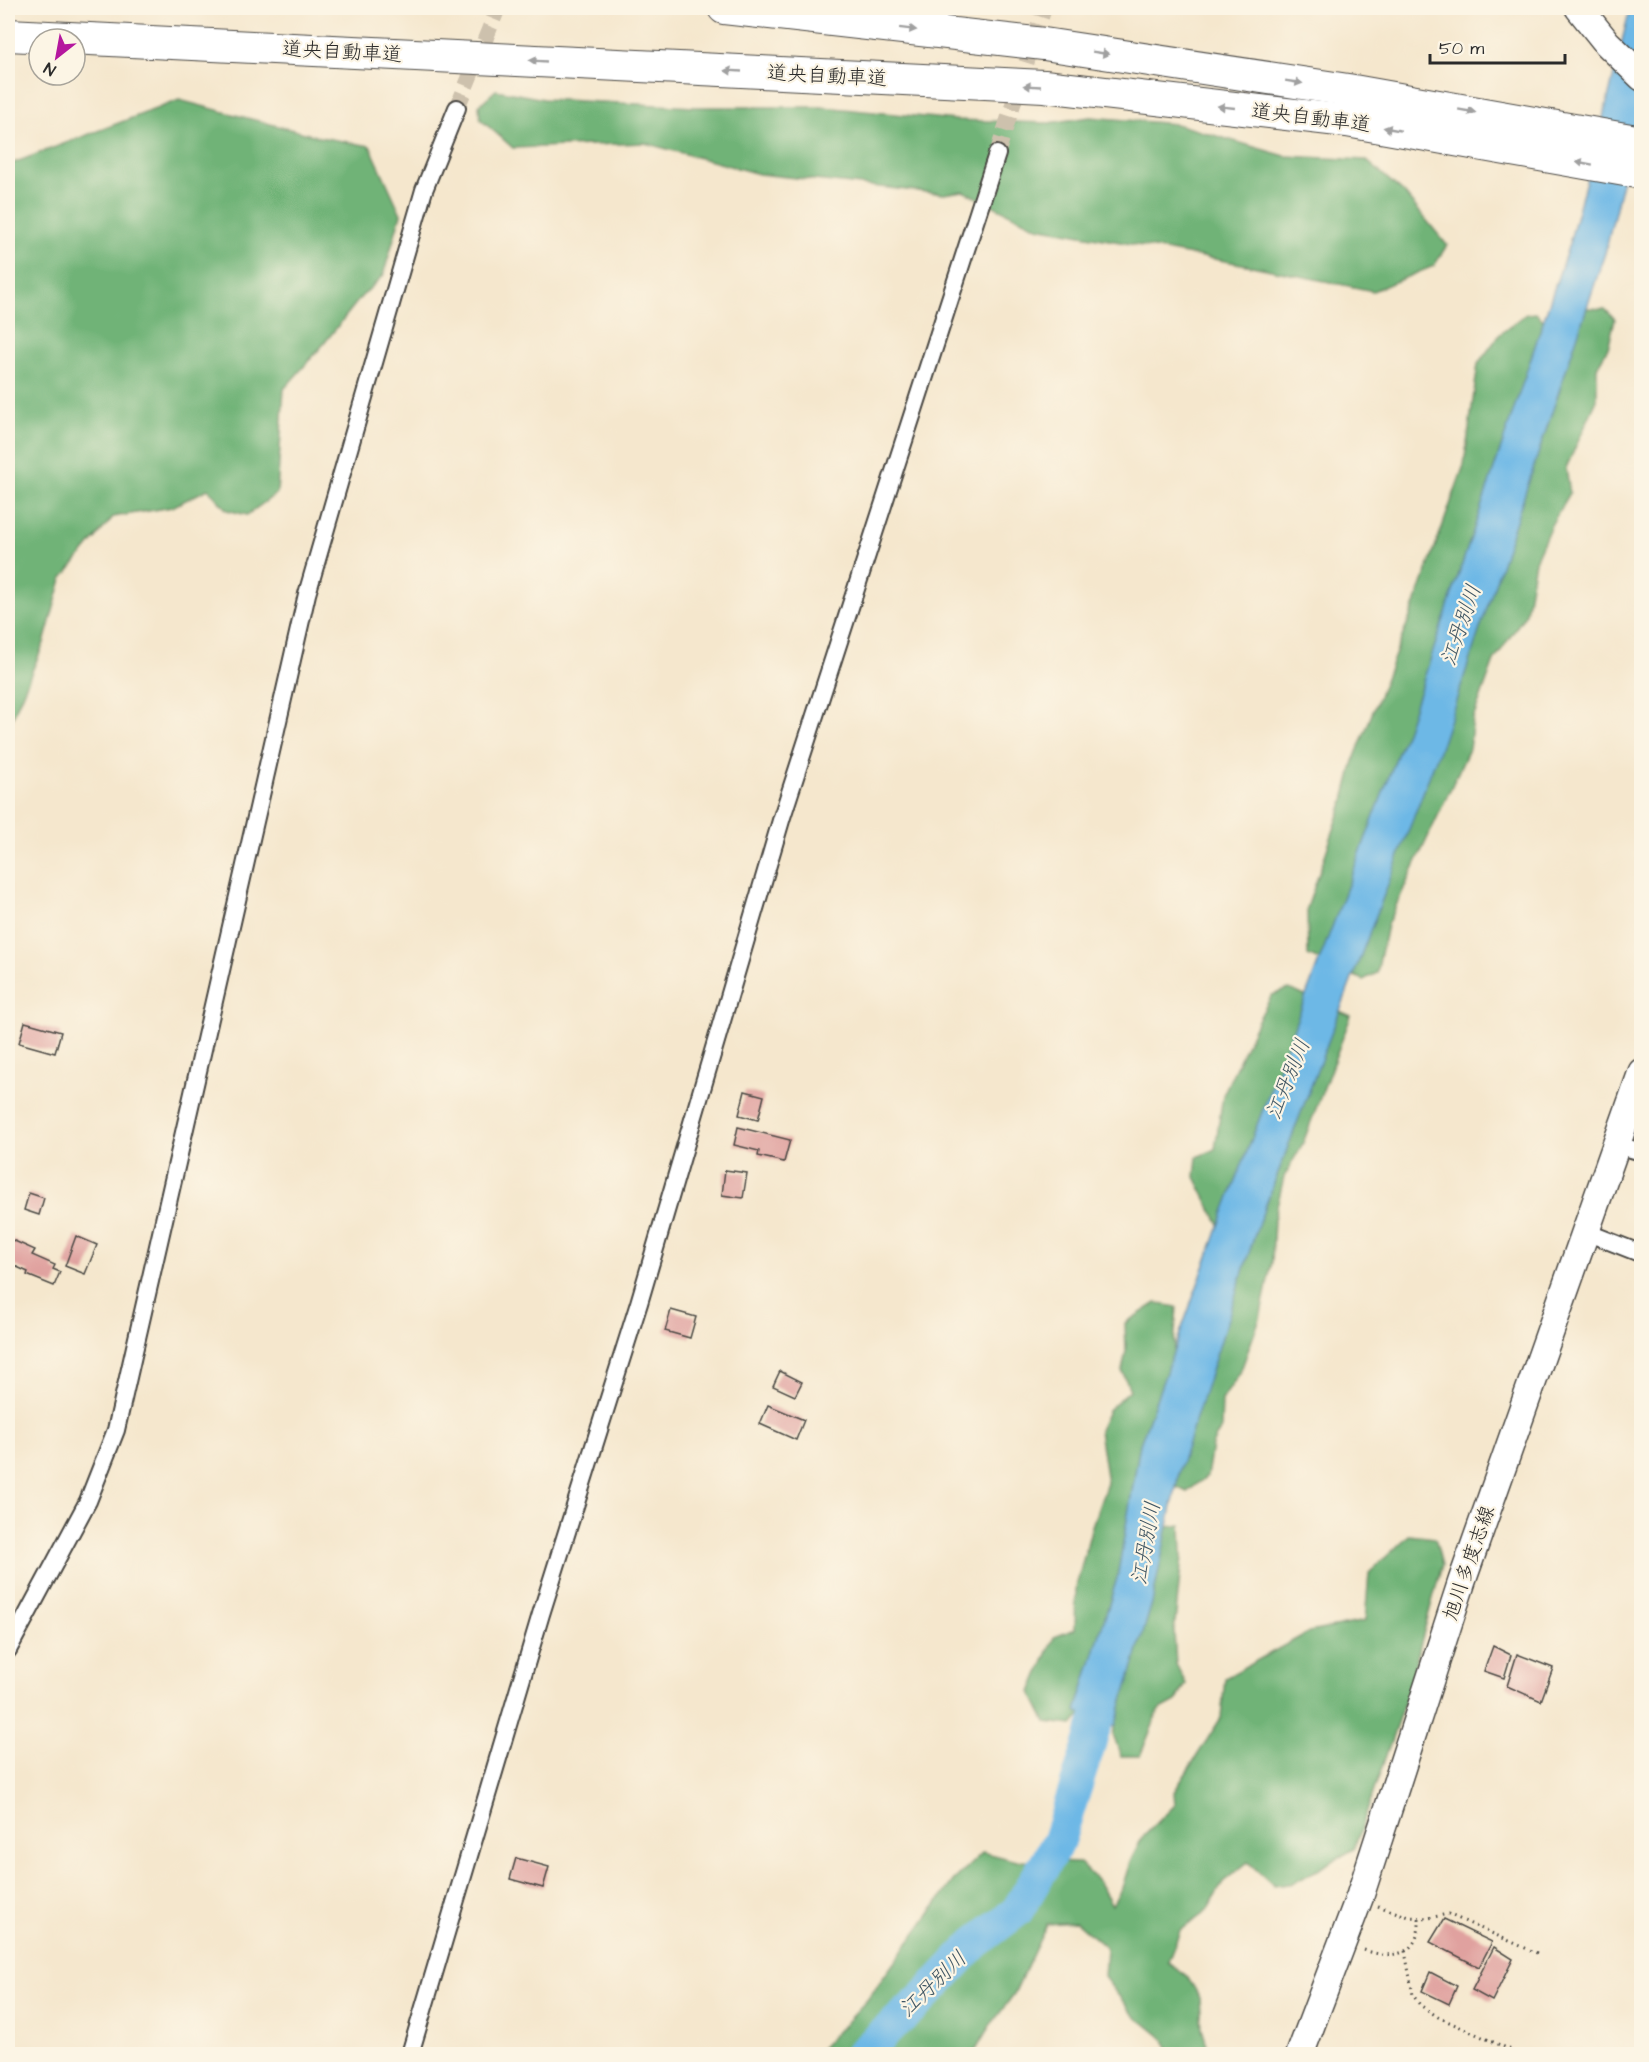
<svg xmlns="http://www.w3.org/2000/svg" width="1649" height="2062" viewBox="0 0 1649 2062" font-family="'Architects Daughter','Klee One',sans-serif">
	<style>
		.forest { fill: #70b377; stroke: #4e6f51; stroke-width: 1.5 }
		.water { fill: #6db8e6; stroke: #4c7288; stroke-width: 1.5 }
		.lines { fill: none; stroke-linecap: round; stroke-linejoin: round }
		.river { stroke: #6db8e6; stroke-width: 33 }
		.building { fill: #e0a19f }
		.street-tunnel { stroke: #cdc1ad; stroke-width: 16; stroke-dasharray: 16 8; stroke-linecap: butt }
		.street-casing { stroke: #494743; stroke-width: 20 }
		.primary-casing { stroke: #494743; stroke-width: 30 }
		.highway-casing { stroke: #494743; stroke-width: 34 }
		.path { stroke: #494743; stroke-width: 3; stroke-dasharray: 1.5 4.5; stroke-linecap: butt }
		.street { stroke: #fff; stroke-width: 16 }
		.primary { stroke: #fff; stroke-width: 27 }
		.highway { stroke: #fff; stroke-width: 32 }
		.oneway { fill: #a0a0a0 }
		.labels { text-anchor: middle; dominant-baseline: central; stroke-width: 4.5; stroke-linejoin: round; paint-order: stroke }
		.street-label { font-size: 20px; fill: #2b2b2b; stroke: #fcf5e5 }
		.water-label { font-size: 21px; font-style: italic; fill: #3f5563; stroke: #fcf5e5 }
	</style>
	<rect width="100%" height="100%" fill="#fcf5e5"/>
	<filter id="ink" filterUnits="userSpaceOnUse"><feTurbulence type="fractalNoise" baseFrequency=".0167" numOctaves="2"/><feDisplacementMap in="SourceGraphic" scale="12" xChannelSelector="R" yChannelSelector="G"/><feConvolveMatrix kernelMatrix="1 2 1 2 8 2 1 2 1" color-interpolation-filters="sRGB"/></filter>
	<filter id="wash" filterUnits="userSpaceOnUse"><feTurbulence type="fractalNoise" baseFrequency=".008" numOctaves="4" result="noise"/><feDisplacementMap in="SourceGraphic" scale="24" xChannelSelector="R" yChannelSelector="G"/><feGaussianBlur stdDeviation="1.35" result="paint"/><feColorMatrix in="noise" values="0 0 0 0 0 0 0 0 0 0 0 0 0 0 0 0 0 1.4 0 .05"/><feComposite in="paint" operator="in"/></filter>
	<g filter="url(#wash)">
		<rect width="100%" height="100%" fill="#f5e7cd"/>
		<g class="forest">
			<polygon points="496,90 544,99 694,107 823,107 956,120 1049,123 1090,117 1176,124 1285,156 1366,160 1404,193 1447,245 1434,266 1373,291 1247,265 1037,227 963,191 944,194 759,174 645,143 513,148 480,119 479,105"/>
			<polygon points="179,100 320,137 370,146 401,214 383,276 361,297 322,346 284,389 277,493 247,515 227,510 208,489 172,507 113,517 62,579 44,643 8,728 8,165"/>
			<polygon points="1587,308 1605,309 1615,319 1608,348 1597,367 1597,400 1566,468 1570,493 1551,525 1535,561 1526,613 1494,661 1473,719 1469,749 1387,925 1377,973 1363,980 1308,955 1307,908 1344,800 1355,757 1415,604 1464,465 1478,364 1500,334 1526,314 1536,313 1551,328 1562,362"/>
			<polygon points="1289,989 1351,1016 1303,1143 1284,1177 1274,1219 1272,1262 1260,1318 1240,1373 1222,1400 1221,1428 1212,1445 1207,1476 1187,1492 1166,1482 1232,1250 1195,1177 1197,1157 1215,1149 1223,1095 1257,1022 1272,995"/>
			<polygon points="1156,1303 1177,1307 1172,1368 1092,1703 1073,1725 1046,1722 1031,1692 1054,1637 1075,1629 1076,1587 1092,1526 1107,1483 1099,1430 1109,1409 1130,1390 1122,1371 1126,1351 1125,1323"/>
			<polygon points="1181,1525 1182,1556 1174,1633 1176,1664 1186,1684 1176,1701 1159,1710 1140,1756 1121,1756 1113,1735 1127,1664 1161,1528"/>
			<polygon points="1409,1535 1435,1538 1442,1565 1407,1694 1354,1849 1294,1883 1274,1886 1248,1862 1223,1882 1207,1911 1180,1931 1168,1962 1188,1977 1200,1998 1202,2029 1210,2054 1171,2054 1164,2039 1133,2014 1104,1977 1106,1948 1076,1922 1047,1924 1014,1994 990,2026 976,2050 971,2054 816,2054 867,2000 953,1881 983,1852 1017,1861 1080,1863 1098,1881 1112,1905 1122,1888 1130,1862 1142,1838 1175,1805 1174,1792 1221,1718 1225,1678 1309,1632 1365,1621 1369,1573"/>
		</g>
		<polygon class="water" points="1630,8 1641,8 1641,104 1605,253 1442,743 1257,1228 1180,1468 1152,1603 1115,1727 1076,1711 1117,1578 1140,1444 1224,1212 1407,729 1569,244 1610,91"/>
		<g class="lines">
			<polyline class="river" points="861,2054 923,1998 975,1943 1017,1911 1058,1842 1111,1677"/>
		</g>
		<g id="blocks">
			<g class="building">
				<polygon points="25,1022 61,1032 55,1053 19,1043"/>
				<polygon points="745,1091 764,1096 758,1120 739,1115"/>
				<polygon points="738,1127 790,1140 784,1162 758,1156 759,1151 734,1145"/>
				<polygon points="725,1170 747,1173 743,1198 722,1195"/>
				<polygon points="29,1193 44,1198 39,1215 24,1210"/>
				<polygon points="76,1236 97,1245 85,1274 65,1266"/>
				<polygon points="10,1239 35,1250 32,1255 55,1265 53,1269 60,1272 54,1286 27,1275 28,1272 8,1263 8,1246"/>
				<polygon points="671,1310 696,1317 690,1338 665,1331"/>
				<polygon points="780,1371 802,1382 795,1396 773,1386"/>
				<polygon points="768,1405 804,1420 796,1440 760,1424"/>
				<polygon points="1493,1646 1511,1655 1504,1678 1484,1671"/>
				<polygon points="1517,1654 1553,1668 1541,1701 1507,1686"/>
				<polygon points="516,1858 549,1867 543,1888 510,1879"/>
				<polygon points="1444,1919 1492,1942 1479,1967 1430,1942"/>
				<polygon points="1494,1947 1513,1959 1492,2001 1472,1990"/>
				<polygon points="1430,1972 1457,1986 1449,2004 1422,1991"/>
			</g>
		</g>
	</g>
	<g filter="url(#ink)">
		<use href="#blocks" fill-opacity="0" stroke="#494743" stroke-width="1.5"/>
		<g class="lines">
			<g class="street-tunnel">
				<polyline points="457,108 498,8"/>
				<polyline points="997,154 1044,8"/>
			</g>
			<g class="street-casing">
				<g id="street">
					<polyline points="1617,1145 1642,1152"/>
					<polyline points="1586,1232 1642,1254"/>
					<polyline points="8,1650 88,1501 116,1430 307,594 424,190 457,108"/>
					<polyline points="410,2054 541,1614 639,1303 782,817 997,154"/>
				</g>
			</g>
			<g class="primary-casing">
				<g id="primary">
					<polyline points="1579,8 1607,43 1642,77"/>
					<polyline points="1300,2054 1360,1896 1462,1581 1642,1072"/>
				</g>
			</g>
			<g class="highway-casing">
				<g id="highway">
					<polyline points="724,8 1044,44 1348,90 1642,142"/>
					<polyline points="8,35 1044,86 1347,121 1642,173"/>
				</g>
			</g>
			<g class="path">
				<polyline points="1378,1906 1409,1917 1429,1918 1448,1914 1539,1954"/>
				<path d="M 1364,1950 C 1393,1960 1421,1956 1419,1917"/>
				<polyline points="1405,1951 1413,1995 1420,2005 1438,2017 1520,2054"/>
			</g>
			<use href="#street" class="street"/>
			<use href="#primary" class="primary"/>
			<use href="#highway" class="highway"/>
		</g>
		<defs><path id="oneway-solid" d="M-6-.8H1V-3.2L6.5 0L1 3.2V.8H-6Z" transform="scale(1.5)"/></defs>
		<g class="oneway">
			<use href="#oneway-solid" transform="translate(908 29) rotate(7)"/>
			<use href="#oneway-solid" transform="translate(1101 53) rotate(9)"/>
			<use href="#oneway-solid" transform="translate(538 61) rotate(-177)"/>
			<use href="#oneway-solid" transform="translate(733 71) rotate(-177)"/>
			<use href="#oneway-solid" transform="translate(1294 82) rotate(9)"/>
			<use href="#oneway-solid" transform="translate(1032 86) rotate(-177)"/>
			<use href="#oneway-solid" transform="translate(1226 107) rotate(-174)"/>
			<use href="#oneway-solid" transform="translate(1467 111) rotate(10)"/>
			<use href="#oneway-solid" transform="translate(1392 129) rotate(-170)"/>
			<use href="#oneway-solid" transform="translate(1584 163) rotate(-170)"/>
		</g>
	</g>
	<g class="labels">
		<g class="street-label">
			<text transform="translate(342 52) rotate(3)">道央自動車道</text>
			<text transform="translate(827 76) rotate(3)">道央自動車道</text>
			<text transform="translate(1311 118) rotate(7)">道央自動車道</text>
			<text transform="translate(1469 1563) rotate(-71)">旭川多度志線</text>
		</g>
		<g class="water-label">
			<text transform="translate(1461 625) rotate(-71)">江丹別川</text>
			<text transform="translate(1288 1079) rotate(-68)">江丹別川</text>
			<text transform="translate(1146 1543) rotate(-80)">江丹別川</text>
			<text transform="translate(933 1984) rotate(-44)">江丹別川</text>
		</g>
	</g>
	<rect width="1649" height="2062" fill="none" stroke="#fcf5e5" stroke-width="30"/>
	<g transform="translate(57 57) rotate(211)"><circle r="28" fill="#fcf5e5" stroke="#a8a49b" stroke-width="1.5"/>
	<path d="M0-4.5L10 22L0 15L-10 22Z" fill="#b5179e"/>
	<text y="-9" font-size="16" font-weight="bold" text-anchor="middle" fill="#2b2b2b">N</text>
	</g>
	<path d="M1430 54v9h135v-9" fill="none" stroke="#2b2b2b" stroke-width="3"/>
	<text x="1439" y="54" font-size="18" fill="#2b2b2b" stroke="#fcf5e5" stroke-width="4.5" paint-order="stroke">50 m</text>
</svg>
